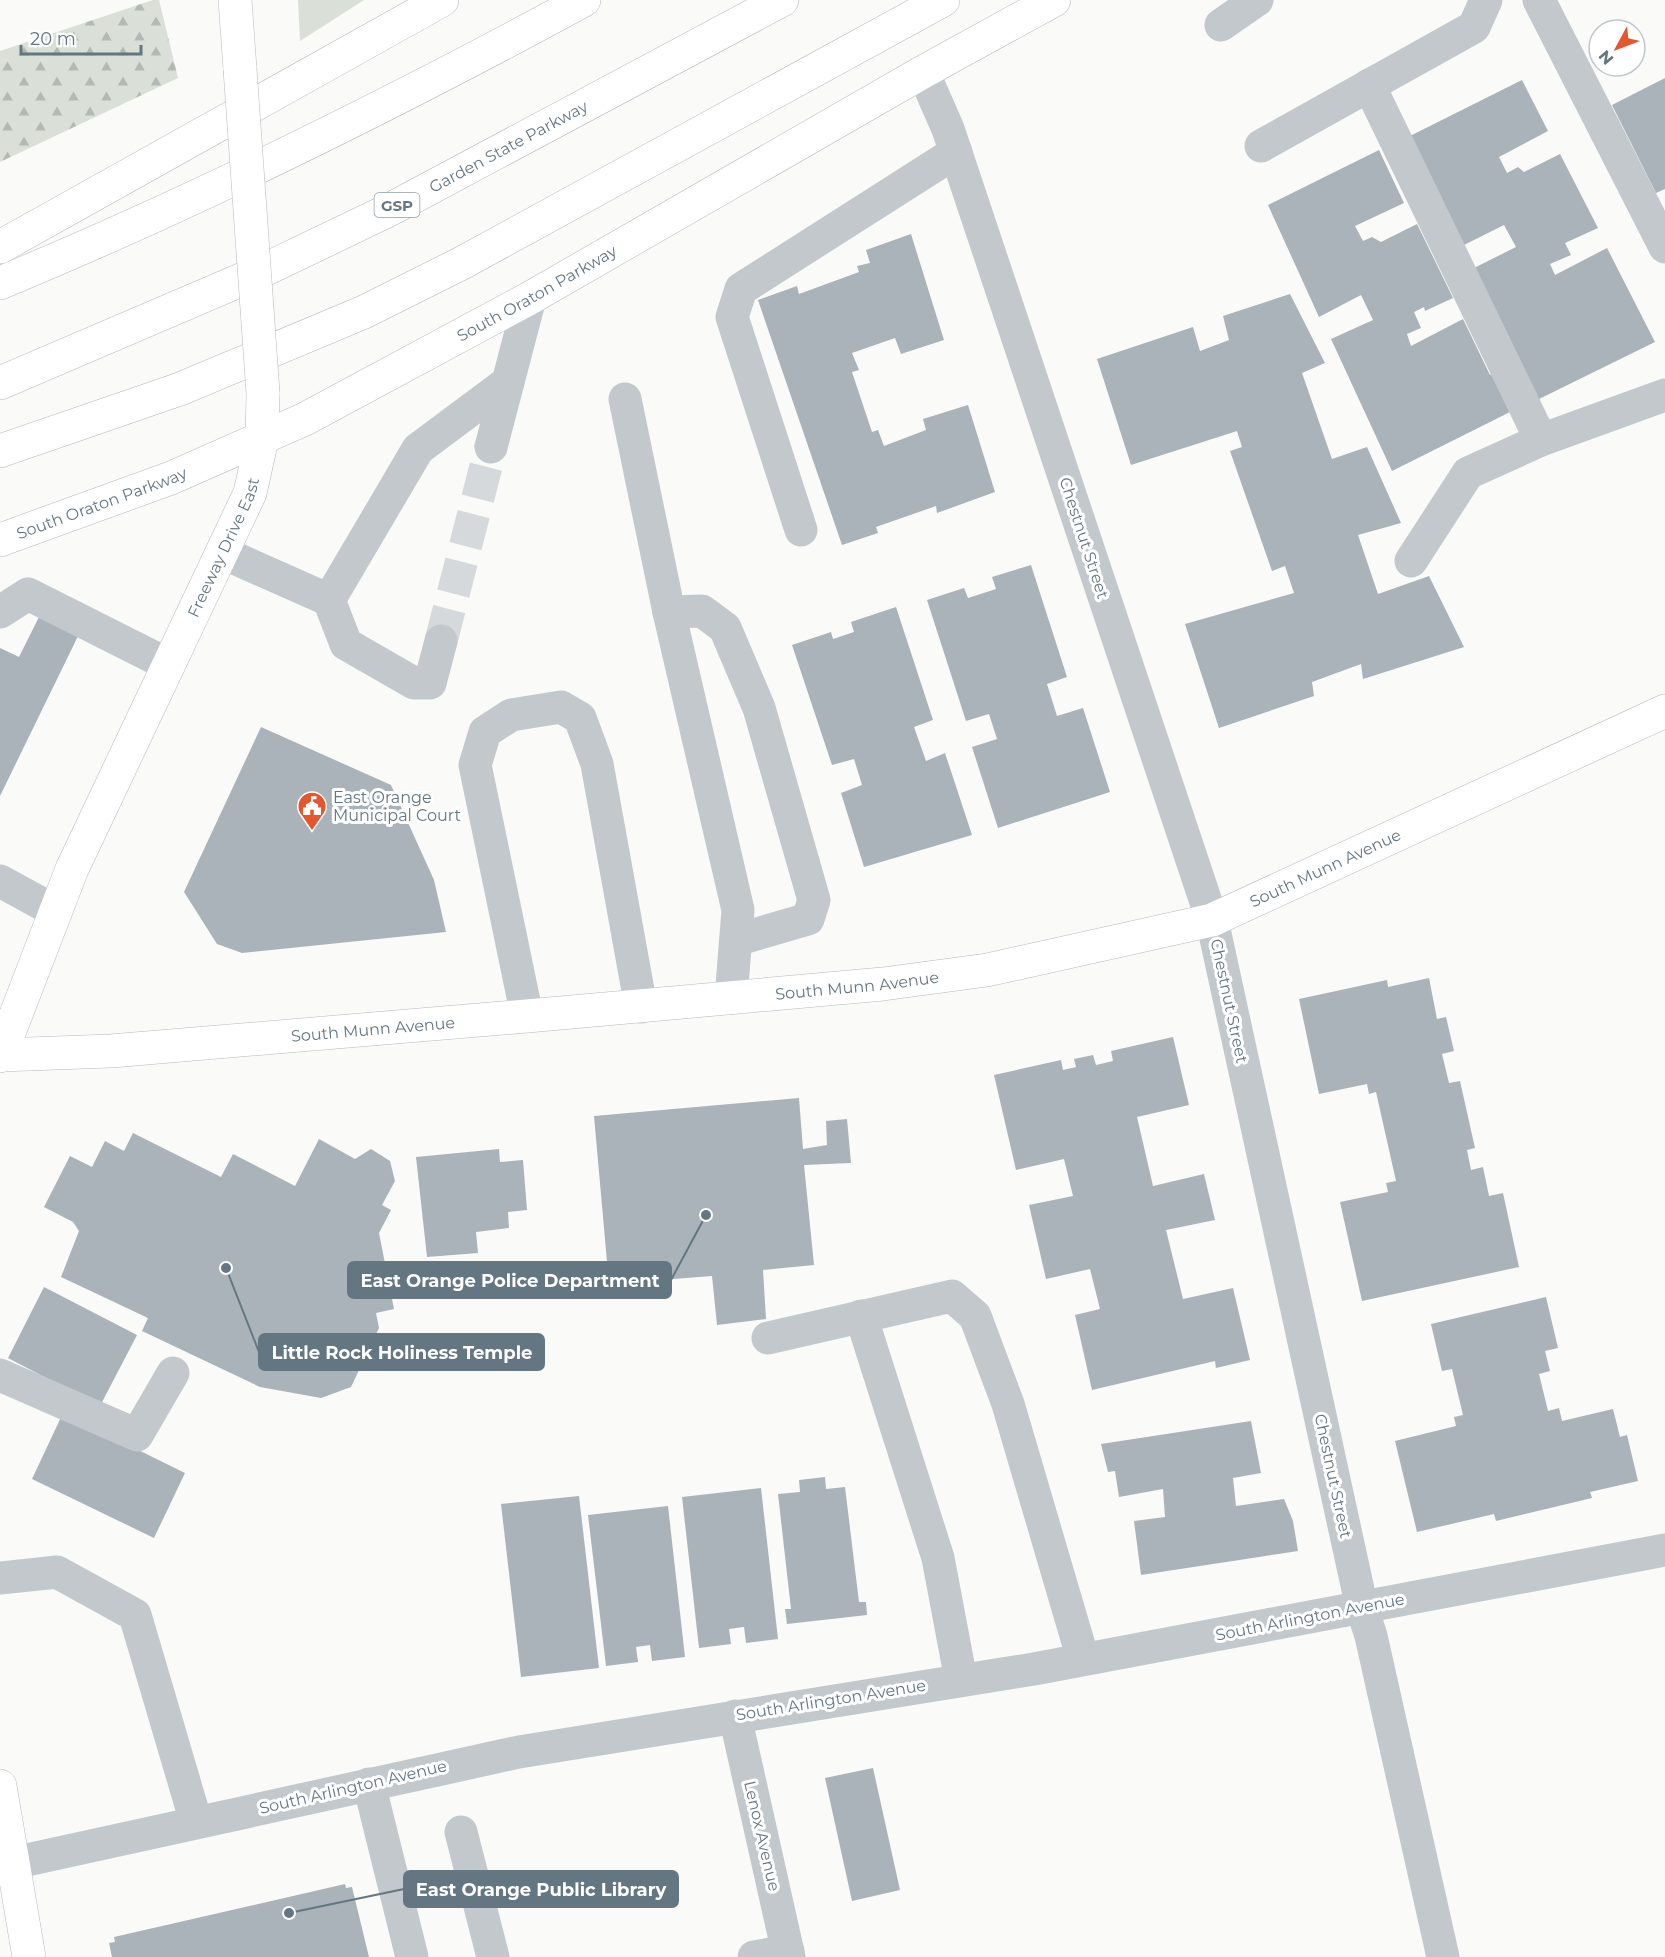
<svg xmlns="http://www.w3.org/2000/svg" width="1665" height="1957" viewBox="0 0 1665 1957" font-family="Montserrat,sans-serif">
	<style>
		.grass { fill: #dadfd7 }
		.forest { fill: url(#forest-firs) }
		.building { fill: #aab3b9 }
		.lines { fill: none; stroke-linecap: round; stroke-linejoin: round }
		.minor-tunnel { stroke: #d5d9db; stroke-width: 33; stroke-dasharray: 33 16; stroke-linecap: butt }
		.major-casing { stroke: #b5babe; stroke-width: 34 }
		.highway-casing { stroke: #b4b9bd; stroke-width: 34 }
		.minor { stroke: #c3c8cc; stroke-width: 33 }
		.major { stroke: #fff; stroke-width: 33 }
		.highway { stroke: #fff; stroke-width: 33 }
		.major-bridge-casing { stroke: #b5babe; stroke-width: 34; stroke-linecap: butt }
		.major-bridge { stroke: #fff; stroke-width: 33 }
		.labels { text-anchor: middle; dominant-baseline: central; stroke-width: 6; stroke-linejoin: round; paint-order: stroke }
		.shield { fill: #fff; stroke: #939fa8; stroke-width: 1.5 }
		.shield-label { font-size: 15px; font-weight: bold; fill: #657683 }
		.street-label { font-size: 16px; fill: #657683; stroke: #fff }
		.poi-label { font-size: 16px; fill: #657683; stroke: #fff; text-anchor: start }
		.leader { fill: none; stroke: #657683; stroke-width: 2 }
		.callout-dot { fill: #657683; stroke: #fff; stroke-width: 2 }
		.callout { fill: #657683; stroke: #657683; stroke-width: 2 }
		.callout-label { font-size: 18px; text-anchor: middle; font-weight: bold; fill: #fff }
	</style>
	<defs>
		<pattern id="forest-firs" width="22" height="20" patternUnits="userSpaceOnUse" patternTransform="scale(1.5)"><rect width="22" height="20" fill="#dadfd7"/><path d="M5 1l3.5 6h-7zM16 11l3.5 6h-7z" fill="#b4b9b4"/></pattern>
	</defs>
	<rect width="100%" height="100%" fill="#fafaf8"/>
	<polygon class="grass" points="298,0 364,0 300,41"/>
	<polygon class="forest" points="153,0 159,0 178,78 0,162 0,51"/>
	<g class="building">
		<polygon points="1665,78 1665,189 1656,193 1612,105"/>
		<polygon points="1522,80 1548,131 1499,157 1507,173 1518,167 1524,172 1560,154 1598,228 1565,243 1571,255 1550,264 1555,275 1607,248 1655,342 1535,401 1474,268 1516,247 1504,225 1464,245 1410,136"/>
		<polygon points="1379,150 1404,203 1355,226 1363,241 1372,237 1381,242 1417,224 1453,298 1425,311 1424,307 1414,312 1421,328 1407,334 1411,346 1463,319 1490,375 1494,372 1514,410 1392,471 1331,339 1373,320 1361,295 1319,317 1268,205"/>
		<polygon points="911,234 944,340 901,354 895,338 852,353 859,370 852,372 872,432 878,430 884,446 926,430 923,419 968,405 995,492 937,513 936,506 876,527 878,533 842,545 758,300 797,286 799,294 859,272 857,266 870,263 866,250"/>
		<polygon points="1290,294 1325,363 1302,373 1332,459 1367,447 1401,523 1358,535 1378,594 1429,576 1464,647 1363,679 1361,664 1312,682 1314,696 1219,728 1185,624 1294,593 1285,566 1272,571 1230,451 1242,447 1237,431 1131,465 1097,359 1193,327 1200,351 1229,340 1223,316"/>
		<polygon points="1031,565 1067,677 1047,684 1057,716 1083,708 1110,792 998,828 972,747 997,739 989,714 966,721 927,600 964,588 968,598 996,589 992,577"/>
		<polygon points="896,607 933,720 914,727 926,761 945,753 972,835 864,867 841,793 862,785 854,759 832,765 792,645 831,632 833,639 854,632 851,622"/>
		<polygon points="41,613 80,632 0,796 0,648 19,657"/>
		<polygon points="261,727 391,785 434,880 446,932 242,953 217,944 184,892"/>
		<polygon points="1429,978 1437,1019 1446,1017 1454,1051 1442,1054 1449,1083 1460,1081 1475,1148 1467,1150 1471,1170 1483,1167 1489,1196 1503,1193 1519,1267 1362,1301 1340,1202 1388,1192 1386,1183 1396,1181 1376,1092 1369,1094 1367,1084 1319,1094 1299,999 1387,980 1388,987"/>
		<polygon points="1173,1037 1189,1105 1137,1117 1153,1186 1204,1174 1215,1220 1166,1230 1183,1299 1233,1288 1250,1360 1216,1368 1215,1361 1092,1390 1075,1315 1100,1309 1090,1269 1046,1279 1029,1205 1073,1196 1064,1159 1016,1170 994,1075 1061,1060 1063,1070 1076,1067 1074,1059 1093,1055 1096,1065 1113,1061 1111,1051"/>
		<polygon points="799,1098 803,1149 827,1145 826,1121 847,1119 851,1163 804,1165 814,1265 763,1270 766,1319 717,1325 712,1276 609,1284 594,1116"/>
		<polygon points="133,1133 221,1177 233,1154 295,1186 319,1139 355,1159 371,1149 390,1161 395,1181 382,1205 391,1210 379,1233 394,1309 376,1313 379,1328 351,1387 321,1398 260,1387 142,1331 148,1318 61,1277 79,1231 73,1222 44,1207 70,1156 92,1167 105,1141 124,1151"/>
		<polygon points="499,1149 500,1162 523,1160 527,1210 508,1212 509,1228 476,1232 478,1253 427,1257 416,1157"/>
		<polygon points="44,1287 137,1335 100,1406 8,1358"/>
		<polygon points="1546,1297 1558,1348 1545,1351 1550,1371 1539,1374 1548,1411 1559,1408 1562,1421 1613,1409 1620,1437 1627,1435 1638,1481 1590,1492 1592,1498 1496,1521 1494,1514 1417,1532 1395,1441 1456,1426 1454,1417 1463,1415 1452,1369 1442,1371 1431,1324"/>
		<polygon points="63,1413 185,1473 154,1538 32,1479"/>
		<polygon points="1251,1421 1261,1473 1233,1478 1236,1506 1284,1499 1293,1521 1298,1551 1141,1575 1134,1521 1165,1517 1163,1489 1119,1497 1115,1471 1108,1472 1101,1444"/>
		<polygon points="825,1477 826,1489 845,1487 859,1602 866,1602 867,1615 787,1624 785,1609 791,1609 778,1494 800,1492 799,1480"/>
		<polygon points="761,1488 778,1639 746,1643 744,1627 729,1629 731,1644 699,1648 682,1497"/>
		<polygon points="579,1496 599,1668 521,1677 501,1504"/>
		<polygon points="668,1506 685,1657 652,1661 650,1645 636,1647 638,1662 606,1666 588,1515"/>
		<polygon points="873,1768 900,1890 852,1901 825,1778"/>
		<polygon points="345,1884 346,1888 352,1887 369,1957 112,1957 109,1943 115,1942 114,1937"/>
	</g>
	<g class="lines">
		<polyline class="minor-tunnel" points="441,641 491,447"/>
		<g class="major-casing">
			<g id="major">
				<polyline points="235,0 240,69"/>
				<path id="s1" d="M 0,540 L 171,478 L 305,419 L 530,298 L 923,72 L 1054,0"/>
				<path id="s2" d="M 0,1055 L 111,1051 L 527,1016 L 883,984 L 987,970 L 1212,920 L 1665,711"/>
				<path id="s3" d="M 0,1056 L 72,869 L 250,493 L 262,439 L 263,393"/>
				<polyline points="0,1786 29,1957"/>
			</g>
		</g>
		<g class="highway-casing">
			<g id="highway">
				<polyline points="0,247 442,0"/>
				<path d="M 0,283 C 200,200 394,103 584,0"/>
				<path id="s4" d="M 0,383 L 262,271 L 389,210 L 782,0"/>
				<polyline points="0,451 180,389 364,312 462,263 943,0"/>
			</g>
		</g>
		<g class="minor">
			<polyline points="1539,0 1665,247"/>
			<polyline points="1221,25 1257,0"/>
			<polyline points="923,72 948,129 1212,920 1362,1608 1371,1636 1443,1957"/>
			<polyline points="1369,85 1541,440"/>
			<polyline points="1261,146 1474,27 1486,0"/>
			<polyline points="625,399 669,612 738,910 731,998"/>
			<polyline points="491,447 530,298"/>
			<polyline points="801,530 732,317 741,289 956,152"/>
			<polyline points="223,553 329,600 346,644 414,683 430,683 441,641"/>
			<polyline points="1411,561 1468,473 1541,440 1665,395"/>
			<polyline points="329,600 418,449 508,382"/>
			<polyline points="0,612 28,594 169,665"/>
			<polyline points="669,612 702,611 725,628 759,708 814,900 808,919 736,940"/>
			<polyline points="0,881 55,911"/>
			<polyline points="527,1016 475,765 485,732 511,715 561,707 580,718 597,764 641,1007"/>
			<polyline points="861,1316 938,1558 961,1680"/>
			<polyline points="768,1338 952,1296 975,1316 1008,1404 1083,1659"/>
			<polyline points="0,1375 137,1435 173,1373"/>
			<polyline points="0,1578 57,1572 135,1615 196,1822"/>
			<polyline points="735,1716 789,1957"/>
			<polyline points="369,1784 412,1957"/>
			<polyline points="461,1832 493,1957"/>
			<polyline points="0,1866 519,1752 1034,1669 1665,1550"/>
			<polyline points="754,1957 788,1951"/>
		</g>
		<use href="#major" class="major"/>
		<use href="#highway" class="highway"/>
		<g class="major-bridge-casing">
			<polyline id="major-bridge" points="240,69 263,393"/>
		</g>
		<use href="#major-bridge" class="major-bridge"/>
	</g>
	<defs>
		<g id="civic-pin" transform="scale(1.5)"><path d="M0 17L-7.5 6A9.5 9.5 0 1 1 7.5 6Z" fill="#e4572e" stroke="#fff"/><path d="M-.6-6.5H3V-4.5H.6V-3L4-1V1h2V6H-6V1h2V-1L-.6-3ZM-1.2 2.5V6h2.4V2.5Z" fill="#fff"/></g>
	</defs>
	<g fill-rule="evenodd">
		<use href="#civic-pin" x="312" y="806"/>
	</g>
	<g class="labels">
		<rect class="shield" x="374.5" y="193" width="45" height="24" rx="4.5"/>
		<g class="shield-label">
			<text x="397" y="205">GSP</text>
		</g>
		<g class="street-label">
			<text stroke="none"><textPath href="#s4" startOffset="561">Garden State Parkway</textPath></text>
			<text stroke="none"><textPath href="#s1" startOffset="592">South Oraton Parkway</textPath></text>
			<text stroke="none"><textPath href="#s1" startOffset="108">South Oraton Parkway</textPath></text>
			<text transform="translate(1084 538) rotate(72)">Chestnut Street</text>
			<text stroke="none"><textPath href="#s3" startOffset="556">Freeway Drive East</textPath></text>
			<text stroke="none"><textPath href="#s2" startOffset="1346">South Munn Avenue</textPath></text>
			<text stroke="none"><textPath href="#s2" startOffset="860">South Munn Avenue</textPath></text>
			<text transform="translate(1229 1001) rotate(78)">Chestnut Street</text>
			<text stroke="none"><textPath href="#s2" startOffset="374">South Munn Avenue</textPath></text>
			<text transform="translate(1333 1476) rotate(78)">Chestnut Street</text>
			<text transform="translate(1310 1617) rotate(-11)">South Arlington Avenue</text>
			<text transform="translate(831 1700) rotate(-9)">South Arlington Avenue</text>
			<text transform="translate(353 1787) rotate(-13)">South Arlington Avenue</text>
			<text transform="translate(762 1836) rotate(77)">Lenox Avenue</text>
		</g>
		<g class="poi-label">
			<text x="333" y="797">East Orange<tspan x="333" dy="18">Municipal Court</tspan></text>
		</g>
	</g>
	<path class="leader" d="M706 1215L671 1280M226 1268L259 1352M289 1913L404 1889"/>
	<g class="callout-dot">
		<circle cx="706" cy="1215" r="6"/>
		<circle cx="226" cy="1268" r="6"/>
		<circle cx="289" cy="1913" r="6"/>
	</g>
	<g class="callout">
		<rect x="348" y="1262" width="323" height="36" rx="6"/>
		<rect x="259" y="1334" width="285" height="36" rx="6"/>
		<rect x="404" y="1871" width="274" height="36" rx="6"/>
	</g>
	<g class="callout-label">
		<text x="510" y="1287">East Orange Police Department</text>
		<text x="402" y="1359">Little Rock Holiness Temple</text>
		<text x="541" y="1896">East Orange Public Library</text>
	</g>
	<g transform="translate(1617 48) rotate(229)"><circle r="28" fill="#ffffff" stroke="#c1c8cd" stroke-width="1.5"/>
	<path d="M0-4.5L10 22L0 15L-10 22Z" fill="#e4572e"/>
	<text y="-9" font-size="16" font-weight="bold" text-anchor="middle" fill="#657683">N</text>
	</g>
	<path d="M21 45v9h120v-9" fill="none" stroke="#657683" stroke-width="3"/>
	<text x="30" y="45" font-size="18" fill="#657683" stroke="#ffffff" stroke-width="4.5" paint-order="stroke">20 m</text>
</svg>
